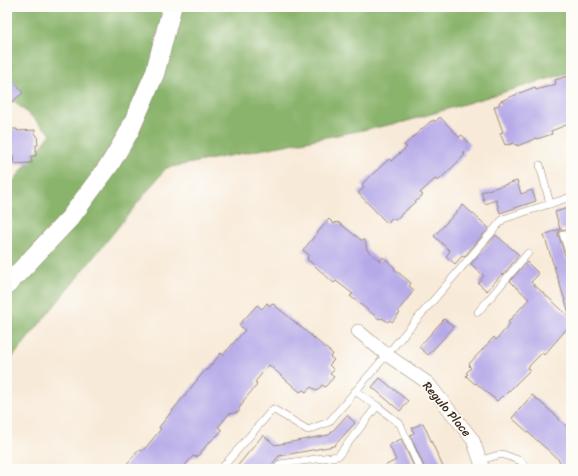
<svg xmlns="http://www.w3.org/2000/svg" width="578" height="476" viewBox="0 0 578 476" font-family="Sriracha,sans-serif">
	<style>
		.forest { fill: #8ab46c; stroke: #626f45 }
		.building { fill: #b6a9e8 }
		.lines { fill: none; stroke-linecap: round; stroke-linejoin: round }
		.lane-casing { stroke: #9a8a7b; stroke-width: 8 }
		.street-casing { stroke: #9a8a7b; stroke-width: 14 }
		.secondary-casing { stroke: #9a8a7b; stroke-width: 20 }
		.lane { stroke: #fff; stroke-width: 7 }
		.street { stroke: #fff; stroke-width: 13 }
		.secondary { stroke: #fff; stroke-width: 19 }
		.labels { text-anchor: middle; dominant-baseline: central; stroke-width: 3.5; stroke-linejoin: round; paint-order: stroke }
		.street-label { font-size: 12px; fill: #3b2a1e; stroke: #fdfcf7 }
	</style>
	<rect width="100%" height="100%" fill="#fdfcf7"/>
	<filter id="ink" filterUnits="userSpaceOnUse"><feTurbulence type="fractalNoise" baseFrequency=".025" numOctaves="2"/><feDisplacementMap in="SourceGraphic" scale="8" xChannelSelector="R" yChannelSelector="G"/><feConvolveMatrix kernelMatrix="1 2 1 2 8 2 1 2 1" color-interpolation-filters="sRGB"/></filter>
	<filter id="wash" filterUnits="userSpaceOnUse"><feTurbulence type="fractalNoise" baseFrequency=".012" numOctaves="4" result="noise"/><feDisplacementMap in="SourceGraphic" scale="16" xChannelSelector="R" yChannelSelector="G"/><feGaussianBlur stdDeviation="0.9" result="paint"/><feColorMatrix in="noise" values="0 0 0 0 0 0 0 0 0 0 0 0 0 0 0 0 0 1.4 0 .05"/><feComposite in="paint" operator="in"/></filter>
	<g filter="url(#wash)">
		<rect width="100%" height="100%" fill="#f8ead8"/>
		<polygon class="forest" points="7,7 571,7 571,72 404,122 166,168 7,364 7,189 51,134 7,95"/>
		<g id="blocks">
			<g class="building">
				<polygon points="7,73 23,93 7,106"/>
				<polygon points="571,75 571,123 551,131 552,134 537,139 537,138 517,146 517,144 515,145 514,143 508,145 508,144 505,145 500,133 503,132 494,107 500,104 499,102 501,101 520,93 535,87 536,90 556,84 555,80"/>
				<polygon points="440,117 459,137 462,135 470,144 467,147 468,148 463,153 465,154 464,155 464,156 438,181 435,179 420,193 423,195 395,220 394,219 393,220 392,218 387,223 358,193 364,188 362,186 363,185 362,184 389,159 391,161 407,147 404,145 431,121 432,121 434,120 435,122"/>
				<polygon points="7,129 17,129 17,131 35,130 35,135 37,135 38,145 36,145 36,156 31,156 32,163 14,164 13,155 8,155"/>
				<polygon points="517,181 521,194 532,190 536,201 500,213 496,200 485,204 481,192"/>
				<polygon points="463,205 489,228 464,257 462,256 455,264 446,256 450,251 434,236"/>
				<polygon points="571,207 571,242 568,232 566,230 561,229 558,233 566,259 568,261 571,262 571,312 569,313 544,235 560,229 555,212"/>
				<polygon points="329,219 334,224 336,222 337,223 338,222 361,240 365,240 367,250 380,261 383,257 395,268 394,269 411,283 409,286 414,290 398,311 400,313 392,322 390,320 388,322 382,318 381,319 379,318 379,319 350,296 353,294 336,281 334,283 307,259 308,258 307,257 309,255 303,250"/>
				<polygon points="496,235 519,255 503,275 502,274 487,291 478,283 484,276 471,264"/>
				<polygon points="527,262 539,274 531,282 571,318 571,324 544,355 542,353 527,368 530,370 503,397 502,396 497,401 476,383 475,384 466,376 468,374 466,373 471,368 469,366 470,365 469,364 494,337 496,340 510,324 508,322 529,299 510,281"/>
				<polygon points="267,303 270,306 272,303 333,354 330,357 334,360 329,365 334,370 330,374 334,377 325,387 322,385 317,391 311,387 306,392 303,390 300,392 269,365 255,382 257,383 256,384 257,385 243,401 244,402 239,408 239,412 229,414 218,427 222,430 217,436 216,436 210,442 210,441 197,457 196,456 195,457 193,456 182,469 123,469 138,450 139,451 140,450 142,451 147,446 161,429 159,428 160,426 206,369 207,370 221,353 223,355 245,330 239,325 257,305 262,309"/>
				<polygon points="444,319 454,327 428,355 419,347"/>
				<polygon points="380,378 408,401 400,411 372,387"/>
				<polygon points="532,395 559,418 559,420 571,430 571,469 563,469 559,460 512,418"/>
				<polygon points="347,415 355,423 334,446 279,456 268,469 235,469 263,435 275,445 329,435"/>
				<polygon points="423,423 433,445 444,469 425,469 410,435 414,433 412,428"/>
				<polygon points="401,439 415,469 379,469 396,460 389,445"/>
			</g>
		</g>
	</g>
	<g filter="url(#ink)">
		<use href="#blocks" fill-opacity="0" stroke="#9a8a7b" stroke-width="1"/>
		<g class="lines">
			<g class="lane-casing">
				<g id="lane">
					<polyline points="540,165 550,204"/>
					<polyline points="563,234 571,257"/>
					<polyline points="478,312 528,253"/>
					<polyline points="377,406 400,424 420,469"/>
					<polyline points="481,460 502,454 521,461 527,469"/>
					<polyline points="221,469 273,409 308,430 329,422 503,219 571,197"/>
					<polyline points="277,469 280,464 338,456 377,406 355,391"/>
				</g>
			</g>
			<g class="street-casing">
				<polyline id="street" points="358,331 387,355 428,383 473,440 483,469"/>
			</g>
			<g class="secondary-casing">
				<polyline id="secondary" points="7,285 70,218 110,164 129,132 155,73 172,7"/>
			</g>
			<use href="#lane" class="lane"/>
			<use href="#street" class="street"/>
			<use href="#secondary" class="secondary"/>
		</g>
	</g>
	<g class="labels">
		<g class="street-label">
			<text transform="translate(447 409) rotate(50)">Regulo Place</text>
		</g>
	</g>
	<rect width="578" height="476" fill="none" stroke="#fdfcf7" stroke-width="24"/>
</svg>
